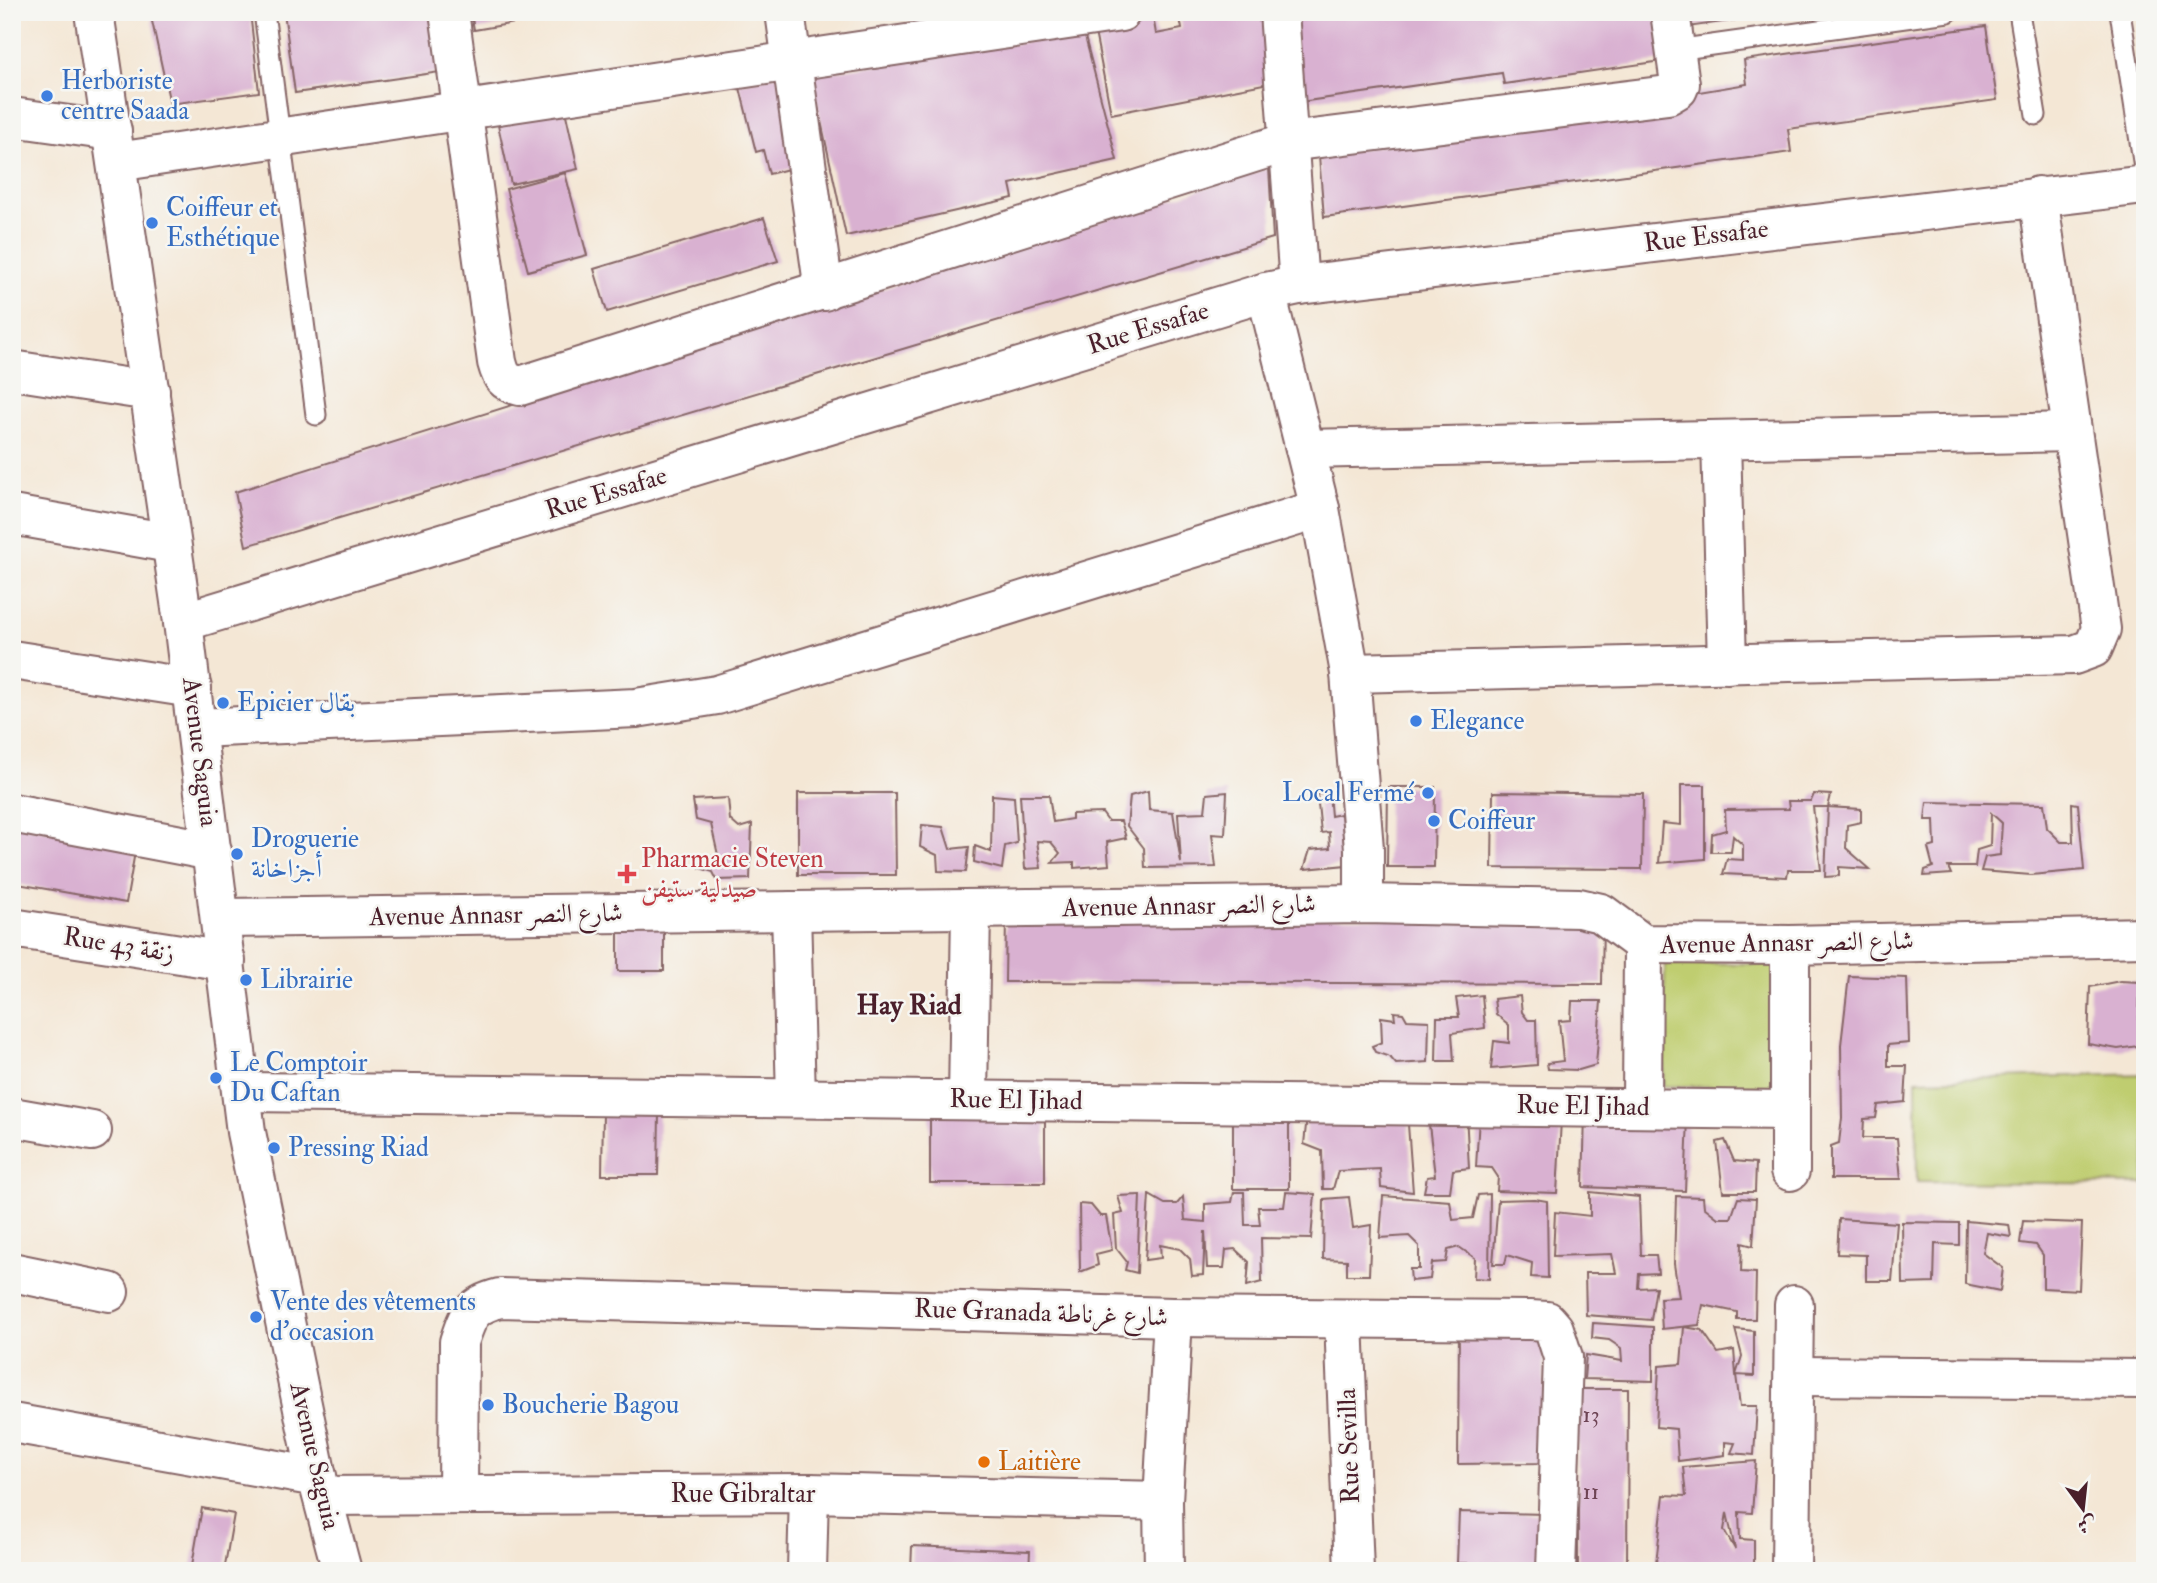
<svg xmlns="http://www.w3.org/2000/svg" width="2157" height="1583" viewBox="0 0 2157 1583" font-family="'IM FELL Double Pica',Amiri,serif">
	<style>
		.green { fill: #bfcd6f; stroke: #84764d; stroke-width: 2 }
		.building { fill: #d9b1d1; fill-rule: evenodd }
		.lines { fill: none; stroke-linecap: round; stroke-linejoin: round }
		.lane-casing { stroke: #866566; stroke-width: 23 }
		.street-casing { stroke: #866566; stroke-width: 42 }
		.lane { stroke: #fff; stroke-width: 19 }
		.street { stroke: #fff; stroke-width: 38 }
		.shop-dot { fill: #3f7fe0; stroke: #f6f6f2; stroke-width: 2.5 }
		.health-dot { fill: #e0444e; stroke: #f6f6f2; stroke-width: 2.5 }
		.food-dot { fill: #e8710a; stroke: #f6f6f2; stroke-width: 2.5 }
		.labels { text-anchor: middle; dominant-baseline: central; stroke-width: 5; stroke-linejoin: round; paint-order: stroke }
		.number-label { font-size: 23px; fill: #6e4454 }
		.shop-label { font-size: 26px; fill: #366cbe; stroke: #f6f6f2; text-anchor: start }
		.street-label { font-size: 26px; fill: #4a1f2b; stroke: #f6f6f2 }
		.health-label { font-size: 26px; fill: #be3a42; stroke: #f6f6f2; text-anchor: start }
		.food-label { font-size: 26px; fill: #c56008; stroke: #f6f6f2; text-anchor: start }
		.neighbourhood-label { font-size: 28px; font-weight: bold; fill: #4a1f2b; stroke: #f6f6f2 }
	</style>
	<rect width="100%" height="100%" fill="#f6f6f2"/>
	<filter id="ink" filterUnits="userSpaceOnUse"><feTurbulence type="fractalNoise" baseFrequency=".0143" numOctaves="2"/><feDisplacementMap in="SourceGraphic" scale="14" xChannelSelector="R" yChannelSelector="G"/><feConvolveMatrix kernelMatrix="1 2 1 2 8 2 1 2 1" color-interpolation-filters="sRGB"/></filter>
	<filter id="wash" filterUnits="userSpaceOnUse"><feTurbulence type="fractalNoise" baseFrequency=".00686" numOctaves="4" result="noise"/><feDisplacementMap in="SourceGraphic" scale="28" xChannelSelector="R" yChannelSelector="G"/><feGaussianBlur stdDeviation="1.57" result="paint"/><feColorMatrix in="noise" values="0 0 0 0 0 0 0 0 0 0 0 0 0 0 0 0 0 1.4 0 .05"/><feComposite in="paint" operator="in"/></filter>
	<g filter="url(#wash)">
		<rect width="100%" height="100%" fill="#f4e7d5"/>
		<g class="green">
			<polygon points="1665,963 1777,964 1774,1087 1663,1086"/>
			<polygon points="2145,1074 2145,1184 1917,1182 1916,1080"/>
		</g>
		<g id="blocks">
			<g class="building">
				<polygon points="150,12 250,12 259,92 170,104"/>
				<polygon points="284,12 438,12 447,71 295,93"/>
				<polygon points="471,12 543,12 544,18 474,30"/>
				<polygon points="1179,12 1266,12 1279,81 1111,114 1094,27 1153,16 1156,34 1182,29"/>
				<polygon points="1294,12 1655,12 1662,61 1504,84 1502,73 1293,103"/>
				<polygon points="1685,12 1779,12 1779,14 1688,27"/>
				<polygon points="1986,26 1997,100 1788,129 1791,152 1324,217 1319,156 1747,84 1744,60"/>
				<polygon points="1084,33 1117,160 1010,184 1013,198 846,236 811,75"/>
				<polygon points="778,75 800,166 769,174 763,150 756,152 739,84"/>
				<polygon points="563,101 578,169 511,184 496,116"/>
				<polygon points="1269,168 1273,238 246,546 235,492"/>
				<polygon points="565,173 587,255 528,271 506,189"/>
				<polygon points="764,218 778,261 607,312 594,269"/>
				<polygon points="1681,785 1705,785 1705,859 1659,863 1662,823 1681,825"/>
				<polygon points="1388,787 1435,787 1434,867 1387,867"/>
				<polygon points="1148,791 1149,810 1173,812 1181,863 1178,813 1205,812 1207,794 1227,792 1225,835 1212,834 1216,867 1145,868 1144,848 1127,826 1130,796"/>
				<polygon points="1493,792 1643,794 1642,869 1492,868"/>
				<polygon points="798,793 895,793 896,875 798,875"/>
				<polygon points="1329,793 1331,816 1341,814 1346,865 1304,869 1310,850 1330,848 1329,832 1321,833 1317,794"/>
				<polygon points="1814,794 1831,795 1828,807 1861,809 1861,822 1847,825 1846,848 1870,869 1839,867 1839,876 1825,877 1828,807 1813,807 1821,870 1788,870 1787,877 1723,874 1727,859 1743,860 1743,845 1733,836 1731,852 1711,852 1712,834 1726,830 1725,810 1789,809 1788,801 1811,801"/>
				<polygon points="992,795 1014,797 1017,843 1005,846 1002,869 974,862 975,846 991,852"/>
				<polygon points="1020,795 1049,795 1053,822 1072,819 1072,814 1102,813 1108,821 1121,821 1126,838 1107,842 1109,865 1074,868 1074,862 1052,863 1060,853 1051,842 1037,841 1041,868 1025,869"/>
				<polygon points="728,798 730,820 739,828 752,824 750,879 717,880 713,872 700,868 699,859 718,855 711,824 696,820 693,800"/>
				<polygon points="1927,802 2044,804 2047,828 2061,842 2073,842 2072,803 2078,804 2084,870 2031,875 1981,871 1985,857 2000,855 2002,823 1991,813 1990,846 1977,850 1975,867 1948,867 1951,874 1924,876 1925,870 1933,867 1928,848 1935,846 1934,820 1925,820"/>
				<polygon points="2141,802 2145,802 2145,863 2142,863"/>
				<polygon points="12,824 136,846 126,903 12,883"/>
				<polygon points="922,825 943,827 950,849 969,847 966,872 938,871 937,855 920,847"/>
				<polygon points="1006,917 1603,919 1602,984 1005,982"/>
				<rect x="618" y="925" width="46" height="46"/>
				<polygon points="1849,976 1907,978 1909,1043 1888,1045 1888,1066 1907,1066 1905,1102 1878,1105 1876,1118 1864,1119 1863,1138 1897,1138 1901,1179 1831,1179 1831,1146 1839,1143 1842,1118 1841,1045"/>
				<polygon points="2120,981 2140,982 2138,1046 2118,1049 2088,1044 2090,987"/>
				<polygon points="1482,995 1485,1028 1452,1033 1454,1061 1436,1061 1437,1017 1459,1017 1456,998"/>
				<polygon points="1520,996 1522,1012 1528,1020 1536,1020 1537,1065 1491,1069 1494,1041 1509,1043 1509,1025 1496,1014 1494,999"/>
				<polygon points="1572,1001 1601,1001 1596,1065 1579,1070 1548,1069 1547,1063 1563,1061 1559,1021 1571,1020"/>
				<polygon points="1394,1012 1403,1013 1407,1020 1429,1021 1428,1062 1396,1064 1390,1057 1375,1052 1372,1046 1382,1042 1381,1017 1395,1019"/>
				<rect x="930" y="1109" width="115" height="74"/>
				<polygon points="1407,1111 1413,1192 1381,1188 1380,1169 1338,1171 1333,1189 1323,1189 1322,1151 1304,1144 1307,1116"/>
				<polygon points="603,1112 659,1112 658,1175 602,1175"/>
				<polygon points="1466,1113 1469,1168 1453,1170 1450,1192 1424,1192 1427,1177 1435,1176 1428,1116"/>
				<rect x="1233" y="1115" width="56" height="74"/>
				<polygon points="1585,1115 1688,1118 1685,1191 1583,1187"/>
				<polygon points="1479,1117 1561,1120 1557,1193 1497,1191 1498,1177 1492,1168 1476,1167"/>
				<polygon points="1725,1140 1734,1161 1756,1163 1755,1192 1723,1192 1717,1142"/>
				<polygon points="1234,1192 1244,1192 1245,1225 1260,1225 1258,1207 1284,1207 1286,1192 1315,1194 1311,1239 1261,1238 1262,1282 1247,1286 1249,1262 1235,1249 1226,1250 1224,1268 1207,1268 1205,1231 1203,1275 1192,1276 1190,1259 1180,1249 1160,1245 1161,1258 1145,1260 1149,1195 1165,1204 1177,1204 1183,1197 1185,1220 1205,1222 1205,1204 1232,1202"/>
				<polygon points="1590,1192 1639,1197 1641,1255 1656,1255 1658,1273 1639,1274 1638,1288 1656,1287 1651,1320 1586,1315 1585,1273 1616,1273 1612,1254 1553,1256 1555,1212 1590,1216"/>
				<polygon points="1490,1194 1489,1279 1474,1278 1475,1258 1459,1247 1448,1250 1446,1262 1432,1263 1430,1279 1411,1281 1410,1269 1419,1269 1419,1246 1409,1236 1380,1238 1383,1196 1450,1201 1453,1220 1473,1218 1478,1195"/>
				<polygon points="1140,1195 1137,1273 1125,1270 1127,1262 1116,1248 1114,1215 1123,1213 1118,1196"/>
				<polygon points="1676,1196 1703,1197 1704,1207 1718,1218 1731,1218 1738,1198 1756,1199 1753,1246 1742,1243 1741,1272 1756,1273 1755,1319 1737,1319 1737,1312 1703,1305 1699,1325 1662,1329 1660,1298 1679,1297 1674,1264"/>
				<polygon points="1349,1197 1353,1228 1371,1225 1369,1275 1347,1275 1347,1260 1323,1259 1324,1199"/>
				<polygon points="1535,1199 1547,1201 1548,1278 1531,1277 1532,1263 1507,1255 1505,1264 1493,1264 1498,1200"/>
				<polygon points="1079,1204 1091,1205 1100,1216 1106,1216 1112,1250 1096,1254 1098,1265 1080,1272"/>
				<polygon points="1839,1219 1897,1223 1892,1281 1866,1281 1866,1255 1837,1254"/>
				<polygon points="1966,1221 2009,1225 2011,1237 1987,1233 1983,1253 2003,1268 2000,1291 1965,1284"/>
				<polygon points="2023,1221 2082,1223 2079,1290 2043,1288 2043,1255 2036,1245 2020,1243"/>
				<polygon points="1902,1222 1959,1223 1959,1245 1935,1244 1934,1283 1903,1284"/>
				<polygon points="1593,1323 1653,1327 1653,1381 1584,1379 1586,1355 1622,1361 1621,1348 1609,1340 1592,1338"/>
				<polygon points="1459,1327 1544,1327 1544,1463 1458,1464"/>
				<polygon points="1684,1327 1702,1330 1718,1353 1734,1350 1736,1375 1742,1356 1735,1329 1754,1331 1754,1376 1736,1375 1740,1406 1757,1406 1754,1455 1731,1453 1735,1443 1725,1442 1725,1455 1678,1461 1676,1429 1656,1427 1659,1366 1681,1364"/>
				<polygon points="1578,1389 1628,1389 1627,1568 1578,1567"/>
				<path d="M 1756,1461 L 1752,1513 L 1739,1512 L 1740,1539 L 1754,1540 L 1754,1571 L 1675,1571 L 1674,1565 L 1656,1563 L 1664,1495 L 1686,1496 L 1683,1467 ZM 1727,1513 L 1735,1549 L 1724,1530 Z"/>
				<polygon points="202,1508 234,1514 224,1571 191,1571"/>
				<polygon points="1459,1512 1544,1514 1543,1565 1457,1563"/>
				<polygon points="912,1546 1030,1551 1029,1571 911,1571"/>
			</g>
		</g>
	</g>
	<g filter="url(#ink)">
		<use href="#blocks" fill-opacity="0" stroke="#866566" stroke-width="2"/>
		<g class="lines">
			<g class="lane-casing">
				<g id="lane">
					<polyline points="264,12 316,415"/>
					<polyline points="2019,12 2036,115"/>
					<polyline points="2120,12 2145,174"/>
					<polyline points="1676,50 1948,12"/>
				</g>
			</g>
			<g class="street-casing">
				<g id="street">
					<polyline points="94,12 183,622 246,1132 317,1477 342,1571"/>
					<path d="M 449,12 L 497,362 C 501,377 504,382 520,386 L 1288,142 L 1668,95 L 1678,89 L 1680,84 L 1670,12"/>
					<polyline points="785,12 824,291"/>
					<polyline points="1279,12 1299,285"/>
					<polyline points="12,117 112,131"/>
					<polyline points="117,162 1121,12"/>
					<polyline points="1266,292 1320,509 1350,673 1364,849 1364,904"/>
					<polyline points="12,370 150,391"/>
					<polyline points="1721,440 1727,664"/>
					<polyline points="1305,449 2072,432"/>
					<polyline points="12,515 170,543"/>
					<polyline points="183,622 1266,292 1299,285 2145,185"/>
					<polyline points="12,660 192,688"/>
					<polyline points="1350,673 2074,655 2093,648 2101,629 2038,196"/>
					<polyline points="197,728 636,708 717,695 1320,509"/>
					<polyline points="12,813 212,851"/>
					<polyline points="791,911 796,1098"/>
					<polyline points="222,918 1364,904 1579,908 1601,913 1643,944 1790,945 2145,937"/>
					<polyline points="12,928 226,961"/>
					<polyline points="242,1092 1790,1110"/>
					<polyline points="968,1099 971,909"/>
					<polyline points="1642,1106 1643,944"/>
					<polyline points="12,1117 92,1131"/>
					<polyline points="1790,1171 1790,945"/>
					<polyline points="12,1272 109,1292"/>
					<polyline points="1344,1320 1354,1571"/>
					<polyline points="1795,1376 2145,1379"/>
					<polyline points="12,1423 317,1477"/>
					<path d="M 458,1495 L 459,1342 C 468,1315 471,1305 500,1298 L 1173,1317 L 1530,1320 L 1547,1321 L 1554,1329 L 1563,1357 L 1556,1571"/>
					<polyline points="323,1496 809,1493 1163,1501"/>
					<polyline points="807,1571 809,1493"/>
					<polyline points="1164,1571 1163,1501 1173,1317"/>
					<polyline points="1791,1571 1794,1305"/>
				</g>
			</g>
			<use href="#lane" class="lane"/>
			<use href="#street" class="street"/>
		</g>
	</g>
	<g class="shop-dot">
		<circle cx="47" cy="96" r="7"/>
		<circle cx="152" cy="223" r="7"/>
		<circle cx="223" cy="703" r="7"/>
		<circle cx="1416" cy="721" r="7"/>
		<circle cx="1428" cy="793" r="7"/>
		<circle cx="1434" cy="821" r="7"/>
		<circle cx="237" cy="854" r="7"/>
		<circle cx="246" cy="980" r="7"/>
		<circle cx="216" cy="1078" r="7"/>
		<circle cx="274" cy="1148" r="7"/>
		<circle cx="256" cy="1317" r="7"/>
		<circle cx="488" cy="1405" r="7"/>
	</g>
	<path class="health-dot" d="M623.5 863.5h7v7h7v7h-7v7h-7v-7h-7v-7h7z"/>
	<circle class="food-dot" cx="984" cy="1462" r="7"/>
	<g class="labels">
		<g class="number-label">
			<text x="1591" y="1414">13</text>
			<text x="1591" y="1491">11</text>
		</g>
		<g class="shop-label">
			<text x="61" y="81">Herboriste<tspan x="61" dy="30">centre Saada</tspan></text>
			<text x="166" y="208">Coiffeur et<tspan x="166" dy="30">Esthétique</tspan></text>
			<text x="237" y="703">Epicier بقال</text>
			<text x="1430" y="721">Elegance</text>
			<text x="1414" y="793" text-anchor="end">Local Fermé</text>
			<text x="1448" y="821">Coiffeur</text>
			<text x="251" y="839">Droguerie<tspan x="251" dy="30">أجزاخانة</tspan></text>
			<text x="260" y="980">Librairie</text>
			<text x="230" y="1063">Le Comptoir<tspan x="230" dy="30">Du Caftan</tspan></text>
			<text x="288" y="1148">Pressing Riad</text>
			<text x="270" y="1302">Vente des vêtements<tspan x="270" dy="30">d'occasion</tspan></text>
			<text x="502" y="1405">Boucherie Bagou</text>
		</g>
		<g class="street-label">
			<text transform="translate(1706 236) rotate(-7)">Rue Essafae</text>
			<text transform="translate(1148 328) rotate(-17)">Rue Essafae</text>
			<text transform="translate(606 493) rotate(-17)">Rue Essafae</text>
			<text transform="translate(200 752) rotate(83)">Avenue Saguia</text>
			<text transform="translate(1189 906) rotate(-1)">Avenue Annasr شارع النصر</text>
			<text transform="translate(496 915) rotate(-1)">Avenue Annasr شارع النصر</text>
			<text transform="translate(1787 943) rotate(-1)">Avenue Annasr شارع النصر</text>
			<text transform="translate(119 945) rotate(9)">Rue زنقة 43</text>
			<text transform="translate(1016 1100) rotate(1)">Rue El Jihad</text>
			<text transform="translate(1583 1106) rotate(1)">Rue El Jihad</text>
			<text transform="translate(1041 1313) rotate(2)">Rue Granada شارع غرناطة</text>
			<text transform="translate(1349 1446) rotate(-92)">Rue Sevilla</text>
			<text transform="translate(315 1456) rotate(77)">Avenue Saguia</text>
			<text x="743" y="1494">Rue Gibraltar</text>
		</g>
		<g class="health-label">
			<text x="641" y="859">Pharmacie Steven<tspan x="641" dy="30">صيدلية ستيفن</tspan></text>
		</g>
		<g class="food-label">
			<text x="998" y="1462">Laitière</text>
		</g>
		<g class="neighbourhood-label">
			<text x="909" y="1005">Hay Riad</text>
		</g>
	</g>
	<rect width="2157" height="1583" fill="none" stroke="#f6f6f2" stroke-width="42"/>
	<g transform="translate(2083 1509) rotate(165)" stroke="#f6f6f2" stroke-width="5" paint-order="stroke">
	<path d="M0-5L12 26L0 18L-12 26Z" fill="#4a1f2b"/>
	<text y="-10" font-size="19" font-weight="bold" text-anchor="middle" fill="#4a1f2b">ش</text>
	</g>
</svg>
